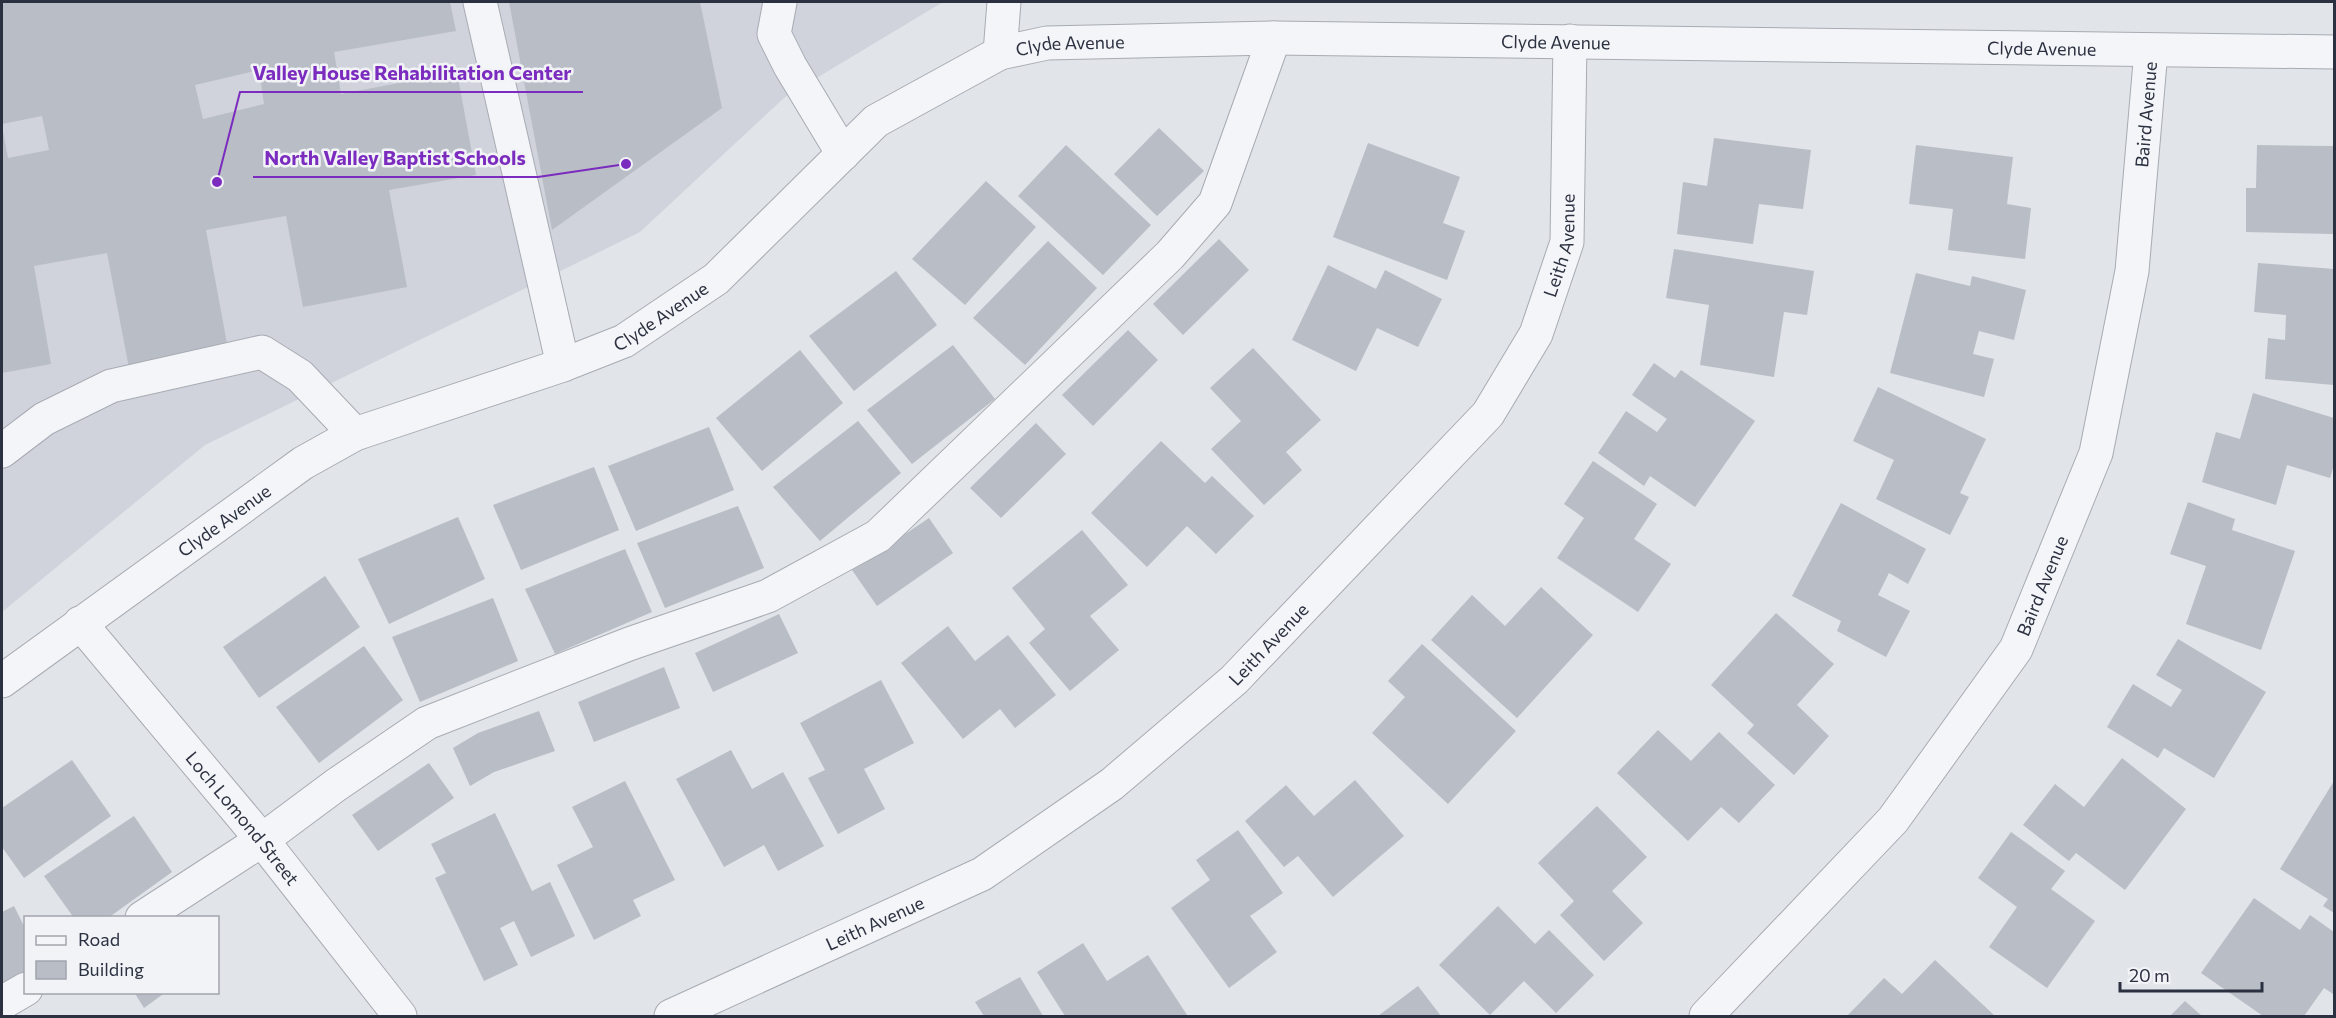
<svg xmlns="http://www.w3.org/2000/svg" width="2336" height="1018" viewBox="0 0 2336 1018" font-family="Commissioner,sans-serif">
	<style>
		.built { fill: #d0d3db }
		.building { fill: #b9bdc5; fill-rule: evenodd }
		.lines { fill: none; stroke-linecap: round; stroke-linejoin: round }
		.minor-casing { stroke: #a7abb3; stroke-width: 35 }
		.minor { stroke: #f4f5f8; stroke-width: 33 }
		.labels { text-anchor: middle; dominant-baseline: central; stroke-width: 5; stroke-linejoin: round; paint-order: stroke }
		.street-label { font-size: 18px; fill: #2b3140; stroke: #f1f3f7 }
		.leader { fill: none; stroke: #7b2cbf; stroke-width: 2 }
		.callout-dot { fill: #7b2cbf; stroke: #f1f3f7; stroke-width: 2 }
		.callout-label { font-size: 20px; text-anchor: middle; font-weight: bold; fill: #7b2cbf; stroke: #f1f3f7; stroke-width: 5; stroke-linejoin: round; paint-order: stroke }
	</style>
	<rect width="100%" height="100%" fill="#e1e4e9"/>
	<polygon class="built" points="2,2 943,2 785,97 640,232 205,445 2,612"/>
	<g class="building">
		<path d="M 2,2 L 450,2 L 456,31 L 334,52 L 341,94 L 457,72 L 476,175 L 389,190 L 407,287 L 303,307 L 286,216 L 206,230 L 228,349 L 129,368 L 107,253 L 34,266 L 51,364 L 2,373 L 2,126 L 8,158 L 49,150 L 42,116 L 2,124 ZM 259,70 L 264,104 L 203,119 L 195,85 Z"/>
		<polygon points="509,2 700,2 722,108 552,230"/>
		<polygon points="1159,128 1204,171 1157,216 1114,174"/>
		<polygon points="1714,138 1811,150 1803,209 1759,204 1753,244 1677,234 1683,182 1707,186"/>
		<polygon points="1368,143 1460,177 1443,223 1465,231 1447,280 1333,237"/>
		<polygon points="1066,145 1151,225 1103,275 1018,196"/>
		<polygon points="1916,145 2013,157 2007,204 2031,208 2025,259 1948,250 1953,209 1909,204"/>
		<polygon points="2257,145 2334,146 2334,234 2246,232 2246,188 2256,188"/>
		<polygon points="986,181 1036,227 965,305 912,259"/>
		<polygon points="1219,239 1249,270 1183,335 1153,304"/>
		<polygon points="1048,241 1097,288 1025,365 973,318"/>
		<polygon points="1674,249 1814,271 1807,315 1784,312 1774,377 1700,365 1709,305 1666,298"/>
		<polygon points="2258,263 2334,269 2334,385 2265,379 2268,338 2285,340 2286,315 2254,312"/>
		<polygon points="1328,265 1376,289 1385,270 1442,299 1418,347 1377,328 1356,371 1292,340"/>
		<polygon points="896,271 937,325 854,391 809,336"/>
		<polygon points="1916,273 1970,286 1972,276 2026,290 2014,340 1979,331 1973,354 1994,359 1984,397 1890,373"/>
		<polygon points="1128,330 1158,360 1093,426 1062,395"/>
		<polygon points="953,345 995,399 912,464 867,410"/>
		<polygon points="1253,348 1321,420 1286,452 1302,470 1264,505 1211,449 1241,421 1210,388"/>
		<polygon points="800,350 843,403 762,471 716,418"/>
		<polygon points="1654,363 1675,378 1681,370 1755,421 1695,507 1650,476 1644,486 1598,453 1626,411 1657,432 1667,419 1632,395"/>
		<polygon points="1878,387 1986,439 1960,493 1969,497 1950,535 1876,499 1894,460 1853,441"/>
		<polygon points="2253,393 2334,418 2334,465 2330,478 2287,465 2276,505 2202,482 2216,432 2240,439"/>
		<polygon points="858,421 901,473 820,541 773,487"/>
		<polygon points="1036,423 1066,454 1001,518 970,488"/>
		<polygon points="709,427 734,490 636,531 608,466"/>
		<polygon points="1161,441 1205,483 1212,476 1254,516 1216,554 1187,526 1147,567 1091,513"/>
		<polygon points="1593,461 1657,504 1634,539 1671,564 1638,612 1557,558 1584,518 1564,504"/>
		<polygon points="594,467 619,530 521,570 493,505"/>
		<polygon points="2188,502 2235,519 2232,530 2295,551 2261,650 2186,624 2206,566 2170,554"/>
		<polygon points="1841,503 1926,549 1908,584 1889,573 1878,595 1910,611 1886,657 1837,631 1841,621 1792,596"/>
		<polygon points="738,506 764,568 665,608 637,543"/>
		<polygon points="458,517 485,579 389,624 358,559"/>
		<polygon points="929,518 953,553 877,606 852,570"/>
		<polygon points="1082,530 1128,585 1090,616 1119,650 1070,691 1029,643 1045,629 1012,588"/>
		<polygon points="625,549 652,612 555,654 525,589"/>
		<polygon points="325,576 360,627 259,698 223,647"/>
		<polygon points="1541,587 1593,635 1517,718 1431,640 1472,595 1505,626"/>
		<polygon points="493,598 518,661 420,702 392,637"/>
		<polygon points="1776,613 1834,664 1797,705 1829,736 1794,775 1747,733 1754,725 1711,685"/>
		<polygon points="779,614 798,653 713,692 695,653"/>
		<polygon points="948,626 975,661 1008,635 1056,695 1015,728 1000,709 963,739 901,663"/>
		<polygon points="2178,639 2266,692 2214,778 2164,748 2158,758 2107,727 2133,684 2171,707 2182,690 2156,675"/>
		<polygon points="1422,644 1516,731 1448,804 1372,733 1405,697 1388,681"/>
		<polygon points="364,646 403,700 319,763 276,707"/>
		<polygon points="664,667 680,708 594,742 578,702"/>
		<polygon points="881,680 914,743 864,769 885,809 838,834 808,778 825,770 800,723"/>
		<polygon points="539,711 555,751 494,772 470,786 453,748 478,733"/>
		<polygon points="1658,730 1691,761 1719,732 1775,785 1739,823 1721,807 1688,841 1617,773"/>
		<polygon points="731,750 752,789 783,772 824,846 778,871 764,845 724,867 676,779"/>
		<polygon points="2122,758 2186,809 2125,890 2076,853 2069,861 2023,825 2055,784 2084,807"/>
		<polygon points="72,760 111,816 24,878 2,847 2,808"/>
		<polygon points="429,763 454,798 378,851 352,815"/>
		<polygon points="1355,780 1404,836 1333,897 1298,856 1284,867 1245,821 1286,785 1314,816"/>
		<polygon points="625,781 675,880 633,900 641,916 594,940 557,865 593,847 572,807"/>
		<polygon points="2334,781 2334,913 2323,906 2328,899 2280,869"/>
		<polygon points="1597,806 1647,857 1612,891 1643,923 1604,961 1560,915 1574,901 1538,863"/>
		<polygon points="495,813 532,891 550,882 575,936 531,957 514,921 500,928 518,965 484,981 435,878 446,873 431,844"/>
		<polygon points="134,816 172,872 108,918 74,918 44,876"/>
		<polygon points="1238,830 1283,893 1250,916 1277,952 1229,988 1171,908 1210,880 1196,860"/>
		<polygon points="2011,832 2065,871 2051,889 2095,921 2047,988 1989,947 2017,907 1978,878"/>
		<polygon points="2254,898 2300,930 2310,915 2334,932 2334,992 2333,994 2324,988 2304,1016 2263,1016 2201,973"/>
		<polygon points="14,906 26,930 26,976 2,987 2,912"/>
		<polygon points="1498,906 1535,944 1549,930 1594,975 1556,1013 1524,981 1490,1015 1439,965"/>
		<polygon points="1083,943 1107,981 1148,955 1187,1015 1065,1016 1037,972"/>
		<polygon points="1935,960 1995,1016 1848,1015 1884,978 1902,994"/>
		<polygon points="1020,977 1043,1016 984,1016 975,1002"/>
		<polygon points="1418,986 1441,1016 1378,1016"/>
		<polygon points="134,992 166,992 144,1008"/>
		<polygon points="2185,1001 2202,1016 2170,1016"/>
	</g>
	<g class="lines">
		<g class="minor-casing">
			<g id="minor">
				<polyline points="480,2 563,365"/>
				<polyline points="780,2 774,34 790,66 843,154"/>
				<polyline points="1000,53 1004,2"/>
				<polyline points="2,451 44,419 111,386 262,352 300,376 355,434"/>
				<path id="s1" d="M 80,623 L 262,840 L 400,1016"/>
				<path id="s2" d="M 2,681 L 303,463 L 355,434 L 563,365 L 624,341 L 716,279 L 876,121 L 1000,53 L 1047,43 L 1274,38 L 2334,52"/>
				<polyline points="142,918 262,840 336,785 427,723 629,644 768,596 878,536 1170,255 1215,203 1274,38"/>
				<polyline points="2,1003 26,989"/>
				<path id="s3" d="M 671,1016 L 982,874 L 1112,784 L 1234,680 L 1488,414 L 1536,334 L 1567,242 L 1570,41"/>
				<path id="s4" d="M 1706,1016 L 1893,820 L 2016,649 L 2096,453 L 2132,271 L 2151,51"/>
			</g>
		</g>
		<use href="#minor" class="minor"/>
	</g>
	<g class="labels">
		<g class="street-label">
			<text stroke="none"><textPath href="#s2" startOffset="1750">Clyde Avenue</textPath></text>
			<text stroke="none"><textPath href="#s2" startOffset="1264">Clyde Avenue</textPath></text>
			<text stroke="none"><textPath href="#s2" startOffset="2236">Clyde Avenue</textPath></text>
			<text stroke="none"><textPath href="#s4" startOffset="1036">Baird Avenue</textPath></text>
			<text stroke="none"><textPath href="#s3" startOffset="1214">Leith Avenue</textPath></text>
			<text stroke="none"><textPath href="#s2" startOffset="760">Clyde Avenue</textPath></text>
			<text stroke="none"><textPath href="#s2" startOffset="274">Clyde Avenue</textPath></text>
			<text stroke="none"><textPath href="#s4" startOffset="550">Baird Avenue</textPath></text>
			<text stroke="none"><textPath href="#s3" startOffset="710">Leith Avenue</textPath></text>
			<text stroke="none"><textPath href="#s1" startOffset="254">Loch Lomond Street</textPath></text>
			<text stroke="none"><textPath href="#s3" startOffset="224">Leith Avenue</textPath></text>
		</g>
	</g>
	<path class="leader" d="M217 182L240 92H583M626 164L538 177H253"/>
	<g class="callout-dot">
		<circle cx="217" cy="182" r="6"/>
		<circle cx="626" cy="164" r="6"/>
	</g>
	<g class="callout-label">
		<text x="412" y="80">Valley House Rehabilitation Center</text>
		<text x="395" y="165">North Valley Baptist Schools</text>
	</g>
	<rect width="2336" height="1018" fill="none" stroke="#2b3140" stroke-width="6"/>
	<rect x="24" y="916" width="195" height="78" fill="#f1f3f7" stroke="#a2a5ae" stroke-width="1.5"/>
	<rect x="36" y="936" width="30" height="9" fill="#f4f5f8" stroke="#a2a5ae" stroke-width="1.5"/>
	<text x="78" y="946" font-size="18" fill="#2b3140">Road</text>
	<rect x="36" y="961" width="30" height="18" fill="#b9bdc5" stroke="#a2a5ae" stroke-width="1.5"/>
	<text x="78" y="976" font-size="18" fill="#2b3140">Building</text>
	<path d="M2120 982v9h142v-9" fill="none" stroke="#2b3140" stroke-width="3"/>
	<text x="2129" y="982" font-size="18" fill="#2b3140" stroke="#f1f3f7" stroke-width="4.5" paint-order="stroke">20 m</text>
</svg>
